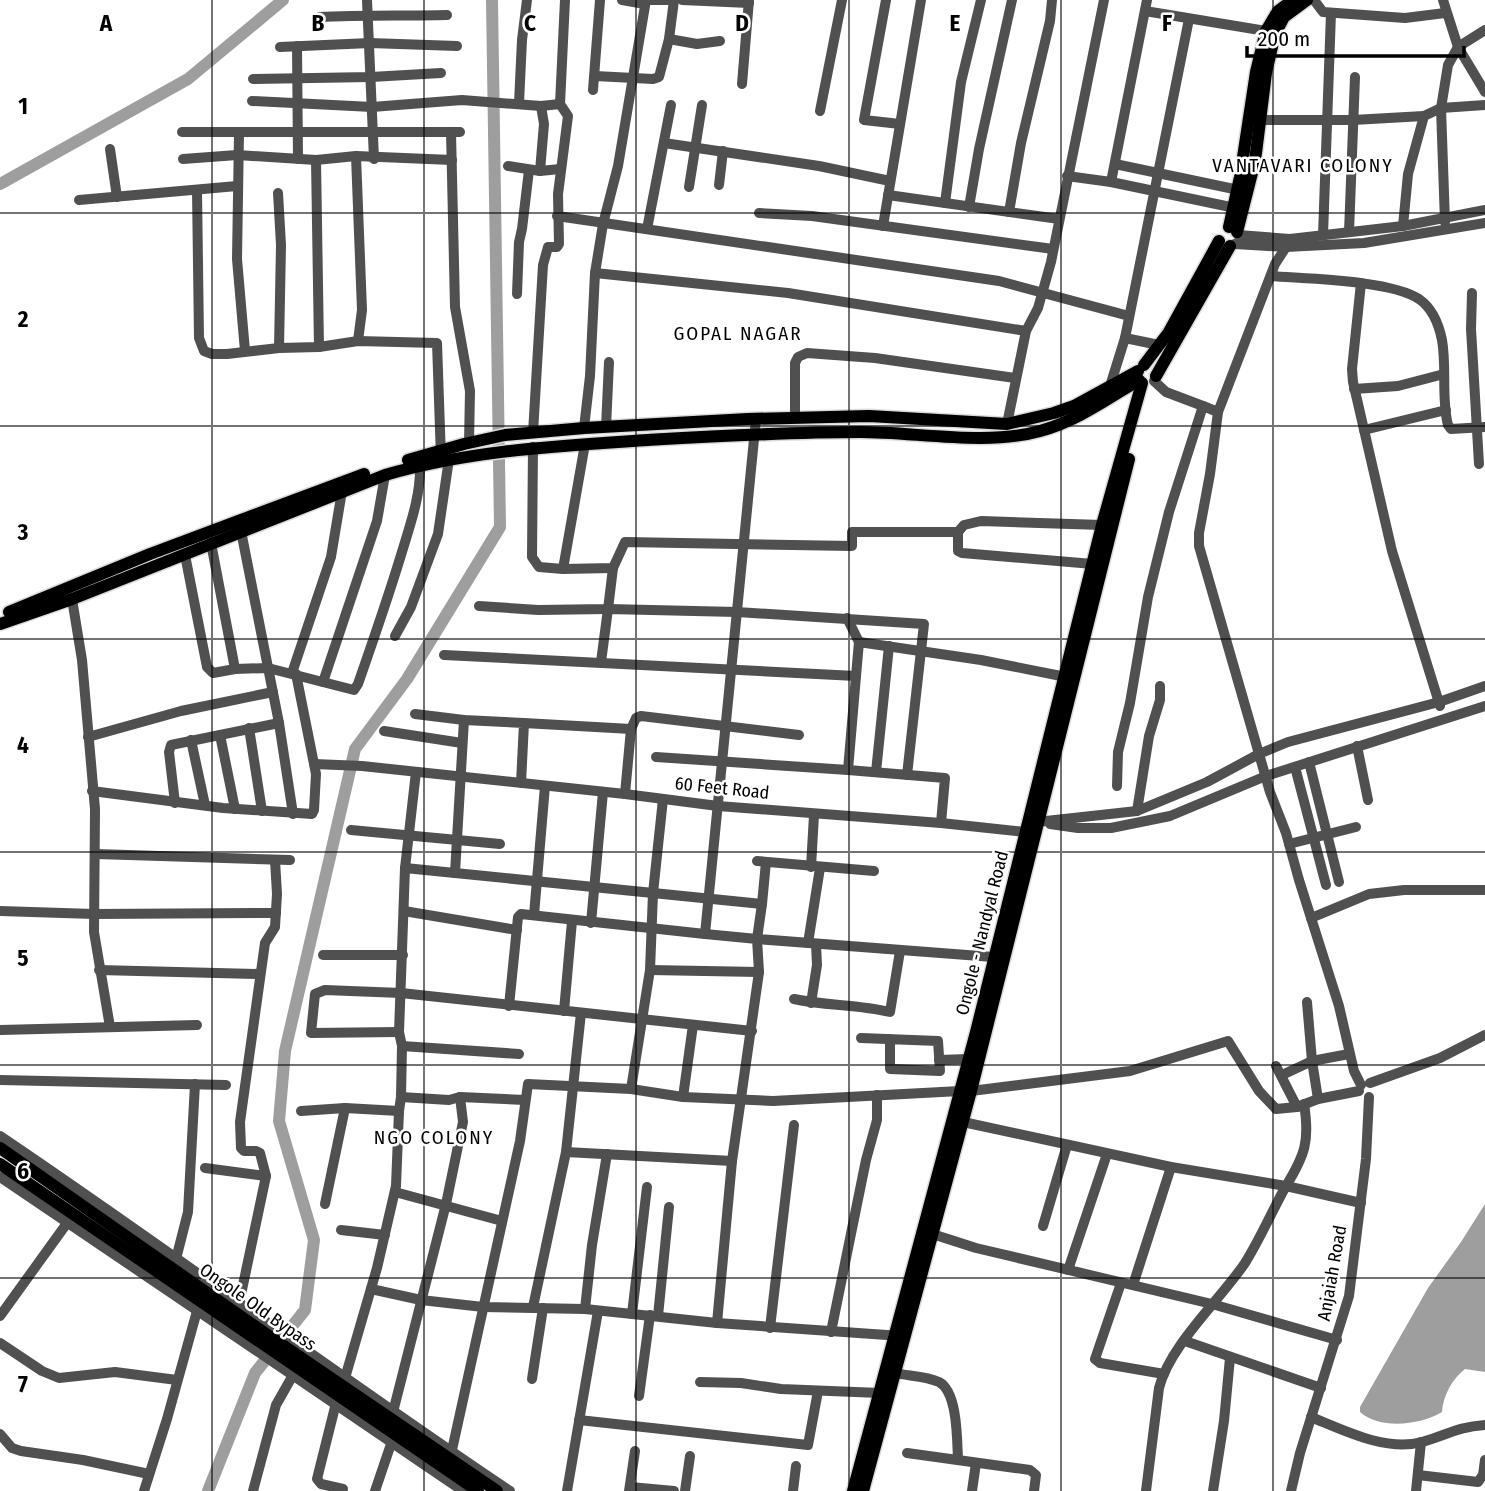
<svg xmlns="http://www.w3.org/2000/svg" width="1485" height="1491" viewBox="0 0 1485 1491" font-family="'Fira Sans Condensed',sans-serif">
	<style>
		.water { fill: #9e9e9e }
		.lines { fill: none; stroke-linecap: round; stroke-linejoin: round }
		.river { stroke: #9e9e9e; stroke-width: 12 }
		.major-casing { stroke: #dbdbdb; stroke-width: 15 }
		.minor { stroke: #505050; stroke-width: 10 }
		.major { stroke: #000; stroke-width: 12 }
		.grid { fill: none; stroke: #000; stroke-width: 2; stroke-opacity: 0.55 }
		.labels { text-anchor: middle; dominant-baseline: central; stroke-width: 5; stroke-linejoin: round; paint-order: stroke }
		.street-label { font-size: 18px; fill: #000; stroke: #fff }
		.neighbourhood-label { font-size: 19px; letter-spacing: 2px; fill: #000; stroke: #fff }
		.grid-label { font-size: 23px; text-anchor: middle; font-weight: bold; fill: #000; stroke: #fff; stroke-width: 5; stroke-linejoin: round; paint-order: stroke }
	</style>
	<rect width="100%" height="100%" fill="#fff"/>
	<path class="water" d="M 1485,1204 L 1485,1372 L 1465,1369 C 1452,1379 1443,1396 1442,1412 C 1421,1425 1380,1430 1360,1412 L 1360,1407 L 1428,1288 L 1461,1242 Z"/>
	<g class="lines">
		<g class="river">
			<polyline points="0,184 188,79 283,0"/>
			<polyline points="208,1491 255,1373 305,1310 314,1240 279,1121 285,1051 355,749 407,679 500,527 492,0"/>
		</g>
		<g class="major-casing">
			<g id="major">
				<polyline points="1229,227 1240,177 1256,72 1266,31 1278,11 1293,0"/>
				<polyline points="1237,232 1255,161 1266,73 1275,34 1284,17 1307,0"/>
				<polyline points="1144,365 1169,332 1219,241"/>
				<polyline points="1156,376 1230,246"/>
				<polyline points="408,460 464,444 505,435 584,428 748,419 869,416 1007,424 1054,413 1074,406 1138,371"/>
				<polyline points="9,612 150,554 364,474"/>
				<path d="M 0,624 L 72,599 L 385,475 C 471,450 559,446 648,440 C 719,436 789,432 860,432 C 916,432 987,446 1040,431 C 1077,421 1107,399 1139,380"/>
				<polyline points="0,1148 266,1334 497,1491"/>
				<polyline points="0,1164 478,1491"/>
				<polyline points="853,1491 976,1032 1102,525 1142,383"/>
				<polyline points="863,1491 971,1091 1129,459"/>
			</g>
		</g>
		<g class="minor">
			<polyline points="367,0 374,159"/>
			<polyline points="622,0 645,4"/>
			<polyline points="646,0 668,0"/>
			<polyline points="682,0 749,3"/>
			<polyline points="886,0 864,120 900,124"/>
			<polyline points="1314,0 1323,12 1405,18 1445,13"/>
			<polyline points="1443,0 1458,47 1485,92"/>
			<polyline points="1145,11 1266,31"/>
			<path d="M 319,17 C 362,15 404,16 447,15"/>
			<polyline points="669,39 697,44 720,41"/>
			<polyline points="297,46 298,159"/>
			<polyline points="280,47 370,43 457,46"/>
			<polyline points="595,76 653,79 659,77 669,39 674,0"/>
			<polyline points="253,79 371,77 441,73"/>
			<polyline points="742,84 749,0"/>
			<polyline points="593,90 600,0"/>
			<polyline points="252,101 372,107 462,100 541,106 560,104 568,116 558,194 559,244 557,247 548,247 543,265 533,433"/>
			<polyline points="519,103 522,40 527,0"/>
			<polyline points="560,104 565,0"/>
			<polyline points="820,111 842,0"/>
			<polyline points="1260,120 1353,120 1424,116"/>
			<polyline points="182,132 460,132"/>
			<polyline points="451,132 455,307 470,391 469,443"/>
			<polyline points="239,134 237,259 245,351"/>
			<polyline points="664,143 819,166 890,181"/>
			<polyline points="110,149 117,197"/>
			<polyline points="356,156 362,310 358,341"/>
			<polyline points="183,159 237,155 316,160 356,156 452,160"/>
			<polyline points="316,160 319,347"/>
			<polyline points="1115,164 1234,189"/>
			<polyline points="508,166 540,171 560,169"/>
			<polyline points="540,171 544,124 541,106"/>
			<polyline points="1067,176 1111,182 1240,209"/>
			<polyline points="1111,182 1147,0"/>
			<polyline points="719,185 723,151"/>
			<polyline points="689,187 702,105"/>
			<polyline points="197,190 199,338 204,351 212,354 227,354 279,348 319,347 358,341 437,343 441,458"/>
			<polyline points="278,193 281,245 279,348"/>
			<polyline points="888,195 1059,219"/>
			<polyline points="79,200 237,186"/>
			<polyline points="945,203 961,82 981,0"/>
			<polyline points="969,207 979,149 1012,0"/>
			<polyline points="1009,212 1021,143 1050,21 1052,0"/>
			<polyline points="759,213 812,216 1053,249"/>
			<polyline points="557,216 999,281 1129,316"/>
			<polyline points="1445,222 1441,108 1448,65 1458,47 1485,30"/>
			<polyline points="883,226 921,0"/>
			<polyline points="1403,226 1408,174 1424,116 1441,108 1485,105"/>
			<polyline points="647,229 671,105"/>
			<polyline points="1349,232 1355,77"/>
			<polyline points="1238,235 1290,239 1403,226 1485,210"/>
			<polyline points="1323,235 1331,13"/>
			<polyline points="1287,239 1286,247 1275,264 1218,412 1210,474 1199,533 1199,546 1270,792 1286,833 1299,880 1339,1006 1354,1071 1361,1085"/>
			<polyline points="1235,244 1286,247 1364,243 1485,223"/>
			<polyline points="595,273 788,293 1026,331"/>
			<path d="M 1271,276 C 1308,279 1390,280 1419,299 C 1432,308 1439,325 1442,340 C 1447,368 1441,398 1448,425 L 1451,429 L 1485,427"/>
			<polyline points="1361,283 1352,369 1353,382 1392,551 1440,706"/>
			<polyline points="1472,293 1471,329 1479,464"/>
			<polyline points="517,294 519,242 522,229 529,170"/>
			<polyline points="1125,338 1159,345"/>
			<polyline points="1154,381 1166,392 1203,406"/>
			<polyline points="1110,386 1125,338 1189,19"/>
			<polyline points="1354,389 1398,386 1444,374"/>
			<polyline points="795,418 795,363 798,357 807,353 875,358 1015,378"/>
			<polyline points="1007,424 1026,331 1038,308 1051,262 1104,0"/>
			<polyline points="606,427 609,362"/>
			<polyline points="584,428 590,376 595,273 603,224 618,166 646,0"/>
			<polyline points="1364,430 1446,410"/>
			<polyline points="585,444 563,569 613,568 625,542 852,546 852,532 958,532 964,525 981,521 1102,525"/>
			<polyline points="533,447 532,557 539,567 563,569"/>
			<polyline points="241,531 279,723 293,814"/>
			<polyline points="958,532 958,551 962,553 1093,564"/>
			<polyline points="211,543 235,669"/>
			<path d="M 185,555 L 207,667 L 213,673 L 235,669 L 268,668 L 354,690 L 358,684 C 373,641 388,598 401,555 C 410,525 421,496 420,464"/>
			<polyline points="72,599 82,660 95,809 94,932 110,1027"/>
			<polyline points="479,606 538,610 608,609 613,568"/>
			<polyline points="847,618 859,642"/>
			<polyline points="395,636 411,607 438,534 449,459"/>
			<polyline points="444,655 856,676 848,770 945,778 941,823"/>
			<polyline points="601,662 608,609 737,612 924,624 907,775"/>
			<polyline points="292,673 331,557 342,491"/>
			<polyline points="856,676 859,642 981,660 1071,678"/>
			<polyline points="323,682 377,521 385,475"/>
			<polyline points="415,714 464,720 524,723 521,783"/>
			<polyline points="464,720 455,873 762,904 757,939 993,957"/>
			<polyline points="524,723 631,729 625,794"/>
			<polyline points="249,728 262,811"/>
			<polyline points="631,729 636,718 641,716 799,735"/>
			<polyline points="384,731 462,743"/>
			<polyline points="220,735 235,809"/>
			<polyline points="88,737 181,711 273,692"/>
			<polyline points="191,740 205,805"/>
			<polyline points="1357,746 1368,800"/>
			<polyline points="656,757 848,770"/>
			<polyline points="1309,762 1339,882"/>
			<polyline points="314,764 362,766 625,794 718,806 941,823 1025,832"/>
			<polyline points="1295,767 1326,885"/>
			<polyline points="876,772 889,646"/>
			<polyline points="1117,786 1118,752 1130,703 1148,597 1169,512 1203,406 1218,412"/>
			<polyline points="92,791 223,808 312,814 314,810 316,774 296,674"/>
			<polyline points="175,803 169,752 171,745 279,723"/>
			<polyline points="1137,811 1149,736 1160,700 1160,686"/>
			<polyline points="1037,822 1137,811 1207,782 1259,754 1288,742 1439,702 1485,686"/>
			<polyline points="1050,824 1078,828 1111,828 1170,816 1266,776 1485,706"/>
			<polyline points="351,830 500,844"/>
			<polyline points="1289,844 1356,827"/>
			<polyline points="96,854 290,860"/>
			<polyline points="757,861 874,871"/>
			<polyline points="811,867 814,815"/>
			<polyline points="405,868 455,873"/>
			<polyline points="762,904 766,862"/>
			<polyline points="0,911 94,914 276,913"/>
			<polyline points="404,911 517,930"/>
			<polyline points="534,915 545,786"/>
			<polyline points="1311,918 1369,894 1404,890 1485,890"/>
			<polyline points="591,923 603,792"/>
			<polyline points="808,943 820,868"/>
			<polyline points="323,955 403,955"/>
			<polyline points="99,970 260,974"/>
			<polyline points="650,970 759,972"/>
			<path d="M 794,999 C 826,1006 858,1004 890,1012 L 900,951"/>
			<polyline points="1307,1002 1312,1061 1318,1099"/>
			<polyline points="811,1003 817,965 816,944"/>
			<polyline points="509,1006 518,917 521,914 705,934"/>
			<polyline points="564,1011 572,921"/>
			<polyline points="0,1030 197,1025"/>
			<polyline points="399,1032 311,1033 315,994 325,990 401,993 752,1031"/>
			<polyline points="861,1038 938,1041 940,1071 890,1069 890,1039"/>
			<polyline points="402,1046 519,1054"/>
			<polyline points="939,1060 968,1059"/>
			<polyline points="1276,1066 1297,1107"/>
			<polyline points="1282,1075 1312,1061 1349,1054"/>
			<polyline points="0,1080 226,1085"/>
			<polyline points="1370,1083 1440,1058 1485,1035"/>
			<polyline points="631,1089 650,970 653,893 663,799"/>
			<polyline points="971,1091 1130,1071 1228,1041 1259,1091 1276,1109 1297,1107 1318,1099 1359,1091"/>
			<polyline points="401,1097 449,1100 460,1097 525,1100"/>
			<polyline points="683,1097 693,1025"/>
			<polyline points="301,1111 345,1108 399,1111"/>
			<path d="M 963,1122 L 1171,1167 L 1286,1186 C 1305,1155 1310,1141 1304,1104"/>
			<path d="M 0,1136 C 172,1252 338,1376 510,1491"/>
			<polyline points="566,1152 732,1161"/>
			<polyline points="205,1168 266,1176"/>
			<path d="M 0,1177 C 155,1282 309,1386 463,1491"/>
			<polyline points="395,1192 502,1221"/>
			<polyline points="325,1204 345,1108"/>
			<polyline points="1043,1226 1067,1145"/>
			<polyline points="341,1230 385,1235"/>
			<polyline points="926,1232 976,1248 1212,1304 1337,1340"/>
			<polyline points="176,1259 188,1212 195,1084"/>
			<polyline points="1068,1270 1107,1154"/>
			<polyline points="1121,1283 1095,1359 1100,1363 1164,1374"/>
			<polyline points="1133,1285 1171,1167"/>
			<polyline points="371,1289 421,1300 483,1307 585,1309 717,1323 901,1336"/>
			<polyline points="239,1304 266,1176 260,1153 256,1151 244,1151 241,1148 240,1122 265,943 275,927 277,894 275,860"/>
			<polyline points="533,1307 566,1152 581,1013"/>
			<polyline points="585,1309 592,1245 607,1154"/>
			<polyline points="632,1314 647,1187"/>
			<polyline points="0,1316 70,1219"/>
			<polyline points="658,1316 669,1207"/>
			<polyline points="717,1323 732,1161 759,972 757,939 705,934 756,419"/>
			<polyline points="770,1328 794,1125"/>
			<polyline points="831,1332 866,1160 877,1120 877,1095"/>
			<polyline points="1185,1341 1321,1388"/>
			<polyline points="0,1343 42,1371 59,1378 115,1372 177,1380"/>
			<path d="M 895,1373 C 908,1376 926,1376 939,1382 C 958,1392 957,1441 958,1460"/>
			<polyline points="345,1378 377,1268 396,1186 399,1111 401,1097 402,1046 399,1032 405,868 416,772"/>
			<polyline points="532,1379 543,1308"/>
			<polyline points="700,1382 741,1383 781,1389 880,1393"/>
			<polyline points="639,1396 650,1315"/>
			<polyline points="336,1403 317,1479 321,1484 343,1489"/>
			<polyline points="393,1412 446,1204 463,1122 460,1097"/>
			<path d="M 1311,1417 C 1343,1430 1386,1452 1422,1442 C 1447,1435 1457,1427 1485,1425"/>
			<polyline points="579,1420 808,1445 818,1391"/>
			<polyline points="0,1434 12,1448 21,1451 83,1460 149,1474"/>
			<polyline points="452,1450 520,1141 528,1084 631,1089 683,1097 773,1101 960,1091"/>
			<polyline points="907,1453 1030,1470 1036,1475 1034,1491"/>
			<polyline points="1418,1475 1478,1482 1483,1475 1485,1460"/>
			<polyline points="630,1487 674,1491"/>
			<polyline points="144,1491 167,1419 197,1311"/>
			<polyline points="253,1491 276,1405 293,1375"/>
			<polyline points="375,1491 392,1441"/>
			<polyline points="567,1491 598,1311"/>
			<polyline points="629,1491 635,1451"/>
			<polyline points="685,1491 690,1456"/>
			<polyline points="793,1491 796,1466"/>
			<polyline points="972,1491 976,1463"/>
			<path d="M 1146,1491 L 1159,1388 C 1170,1345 1220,1300 1245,1263 C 1260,1239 1272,1211 1286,1186 L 1361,1203"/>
			<polyline points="1213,1491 1224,1421 1230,1358"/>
			<polyline points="1291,1491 1300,1453 1349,1296 1366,1159 1369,1097"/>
			<polyline points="1416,1491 1421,1442"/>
		</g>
		<use href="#major" class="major"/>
	</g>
	<path class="grid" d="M 212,0 L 212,1491M 424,0 L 424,1491M 636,0 L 636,1491M 849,0 L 849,1491M 1061,0 L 1061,1491M 1273,0 L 1273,1491M 0,213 L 1485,213M 0,426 L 1485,426M 0,639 L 1485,639M 0,852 L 1485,852M 0,1065 L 1485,1065M 0,1278 L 1485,1278"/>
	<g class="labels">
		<g class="street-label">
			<text transform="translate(722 788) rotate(6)">60 Feet Road</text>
			<text transform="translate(982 933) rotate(-76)">Ongole - Nandyal Road</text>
			<text transform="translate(1332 1273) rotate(-80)">Anjaiah Road</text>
			<text transform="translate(258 1307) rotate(35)">Ongole Old Bypass</text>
		</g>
		<g class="neighbourhood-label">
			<text x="1303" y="165">VANTAVARI COLONY</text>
			<text x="738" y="333">GOPAL NAGAR</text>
			<text x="434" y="1137">NGO COLONY</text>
		</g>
	</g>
	<g class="grid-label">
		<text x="106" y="31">A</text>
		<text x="318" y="31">B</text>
		<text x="530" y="31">C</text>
		<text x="742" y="31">D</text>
		<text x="955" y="31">E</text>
		<text x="1167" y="31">F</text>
		<text x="23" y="114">1</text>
		<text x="23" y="327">2</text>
		<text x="23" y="540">3</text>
		<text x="23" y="753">4</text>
		<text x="23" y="966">5</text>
		<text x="23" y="1179">6</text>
		<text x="23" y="1392">7</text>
	</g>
	<path d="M1247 46v10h217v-10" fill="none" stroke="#000000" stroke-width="3.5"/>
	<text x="1258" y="46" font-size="21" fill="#000000" stroke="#ffffff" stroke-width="5" paint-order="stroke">200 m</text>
</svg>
